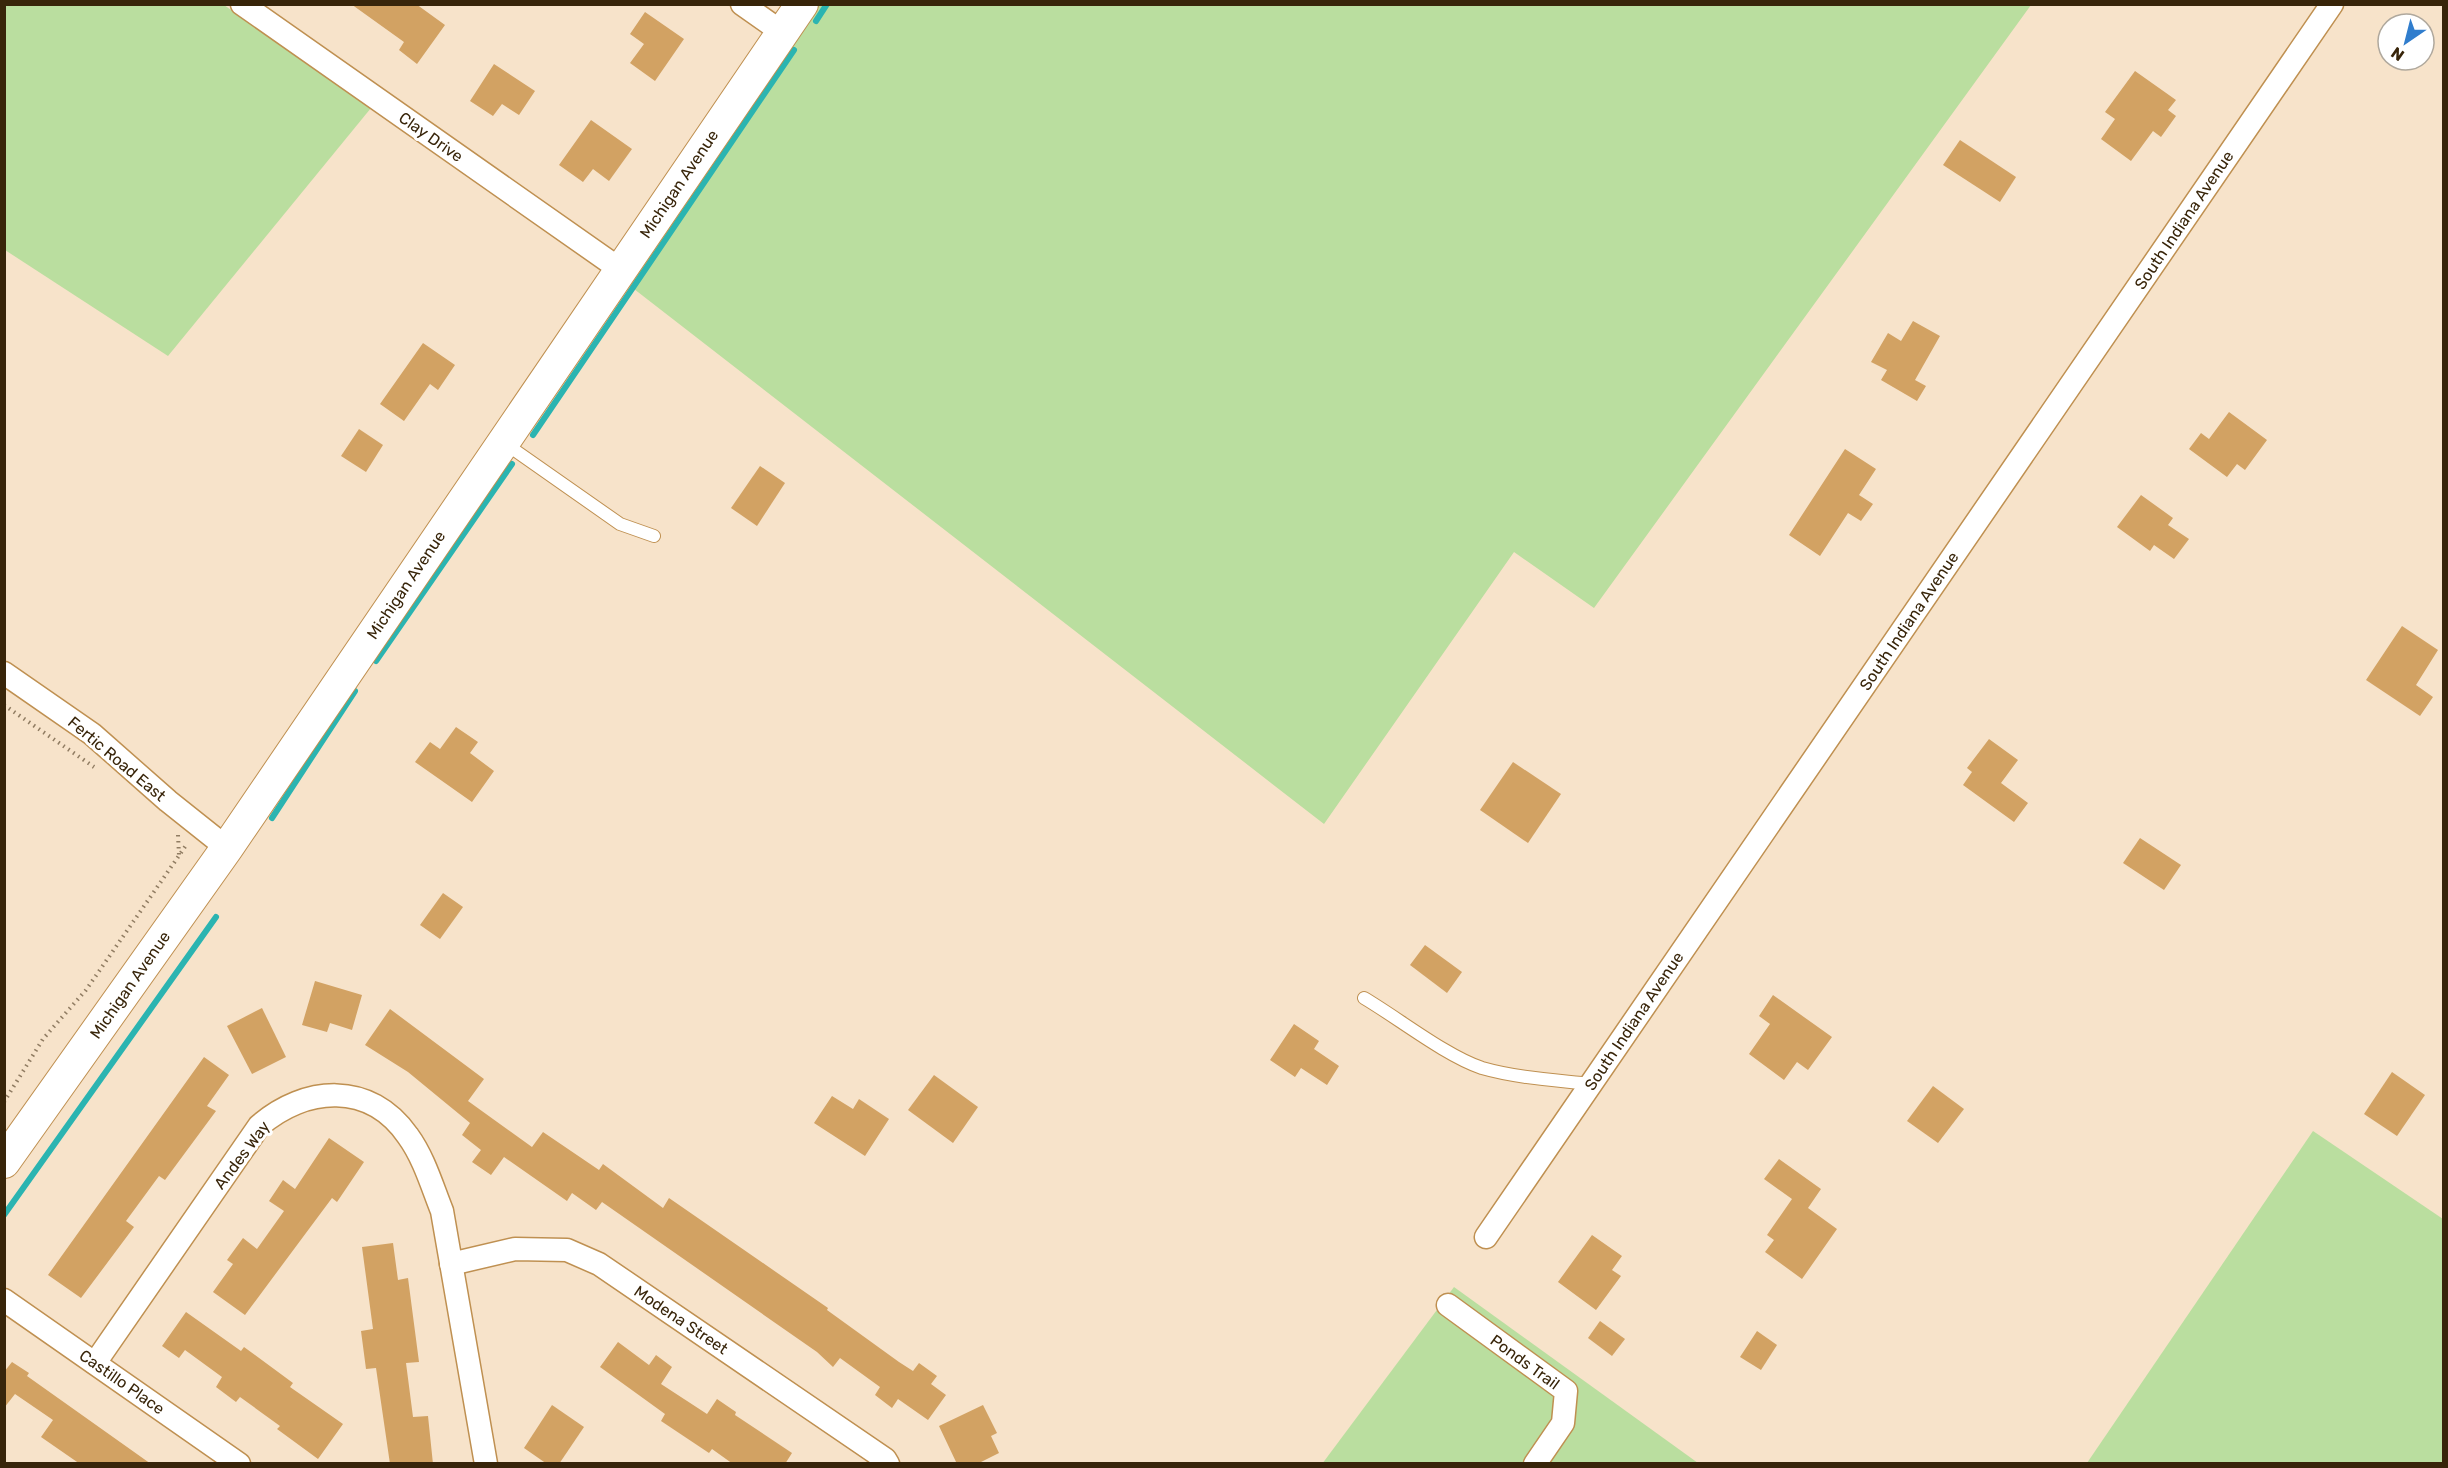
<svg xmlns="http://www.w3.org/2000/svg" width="2448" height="1468" viewBox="0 0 2448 1468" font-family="Rubik,sans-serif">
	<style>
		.green { fill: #bade9f }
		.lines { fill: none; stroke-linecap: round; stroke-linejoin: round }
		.stream { stroke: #2bb4b1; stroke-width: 6 }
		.building { fill: #d2a263 }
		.lane-casing { stroke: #bf9051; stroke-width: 14 }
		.street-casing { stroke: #bf9051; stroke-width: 25 }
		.secondary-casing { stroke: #bf9051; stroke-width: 34 }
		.path { stroke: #907c62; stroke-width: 4; stroke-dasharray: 1.5 4.5; stroke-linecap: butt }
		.lane { stroke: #fff; stroke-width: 12 }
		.street { stroke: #fff; stroke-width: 22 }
		.secondary { stroke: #fff; stroke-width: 32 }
		.labels { text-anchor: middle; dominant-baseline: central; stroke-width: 6; stroke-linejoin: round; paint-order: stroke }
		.street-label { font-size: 16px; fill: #38250a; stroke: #fff }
	</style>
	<rect width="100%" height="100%" fill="#f7e3ca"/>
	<g class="green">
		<polygon points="4,5 224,5 371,108 168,356 5,250"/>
		<polygon points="815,5 2031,5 1594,608 1514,552 1324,824 625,282"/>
		<polygon points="2313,1131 2443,1219 2443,1463 2087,1463"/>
		<polygon points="1454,1287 1698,1463 1322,1464"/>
	</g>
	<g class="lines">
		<g class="stream">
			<polyline points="816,21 827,4"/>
			<polyline points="533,435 794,50"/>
			<polyline points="376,661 512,464"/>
			<polyline points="272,818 355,691"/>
			<polyline points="4,1215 216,917"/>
		</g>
	</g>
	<g class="building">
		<polygon points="351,4 416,4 445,25 417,64 399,50 404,42"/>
		<polygon points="645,12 684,39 655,81 630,63 644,44 630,34"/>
		<polygon points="494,64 535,91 519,115 502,104 493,116 470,101"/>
		<polygon points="2135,71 2176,100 2168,110 2176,116 2161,137 2153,131 2131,161 2101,139 2115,119 2105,112"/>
		<polygon points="591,120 632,149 609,181 593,169 583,182 559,165"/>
		<polygon points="1960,140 2016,177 2000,202 1943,165"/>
		<polygon points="1913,321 1940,336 1915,380 1926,386 1917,401 1881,380 1887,370 1871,362 1888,333 1901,341"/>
		<polygon points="423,343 455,365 438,390 430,384 404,421 380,404"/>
		<polygon points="2229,412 2267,440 2245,470 2237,464 2227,477 2189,449 2201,433 2209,439"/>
		<polygon points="359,429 383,445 366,472 341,456"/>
		<polygon points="1845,449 1876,469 1859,495 1873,504 1861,521 1848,513 1820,556 1789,535"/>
		<polygon points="760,466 785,483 757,526 731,508"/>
		<polygon points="2141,495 2173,518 2168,525 2189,539 2174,559 2154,545 2150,551 2117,527"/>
		<polygon points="2402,626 2438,650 2416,685 2433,697 2420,716 2366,680"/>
		<polygon points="456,727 478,742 470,753 494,771 472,802 415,762 430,742 440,749"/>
		<polygon points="1989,739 2018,760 2001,783 2028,803 2014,822 1963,785 1972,772 1967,768"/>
		<polygon points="1513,762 1561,794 1528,843 1480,810"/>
		<polygon points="2140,838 2181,865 2164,890 2123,863"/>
		<polygon points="443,893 463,907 440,939 420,925"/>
		<polygon points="1425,945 1462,972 1447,993 1410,965"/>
		<polygon points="315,981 362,995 352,1030 330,1023 327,1032 302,1025"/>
		<polygon points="1773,995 1832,1037 1808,1070 1797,1062 1784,1080 1749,1054 1770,1024 1759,1016"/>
		<polygon points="262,1008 286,1057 252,1074 227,1026"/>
		<polygon points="390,1009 484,1079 468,1101 532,1147 543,1132 599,1170 603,1164 663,1208 669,1198 828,1308 827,1310 899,1362 913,1371 919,1363 937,1376 931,1384 946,1395 928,1420 898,1399 892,1408 875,1395 880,1387 840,1358 833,1367 817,1352 602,1202 596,1210 572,1193 567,1201 504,1157 491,1175 472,1162 481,1150 462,1135 470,1123 408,1072 365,1045"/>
		<polygon points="1294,1024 1319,1041 1314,1049 1339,1066 1327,1085 1301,1068 1295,1077 1270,1060"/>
		<polygon points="204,1057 229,1075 207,1106 216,1111 165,1180 159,1176 126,1221 134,1227 81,1298 48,1275"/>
		<polygon points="2392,1072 2425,1095 2397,1136 2364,1114"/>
		<polygon points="934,1075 978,1107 953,1143 908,1110"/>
		<polygon points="1933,1086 1964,1109 1938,1143 1907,1121"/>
		<polygon points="832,1096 853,1109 859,1099 889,1119 865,1156 814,1123"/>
		<polygon points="329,1138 364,1162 337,1202 332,1198 245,1315 213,1292 233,1264 227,1260 243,1238 257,1249 284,1211 269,1201 283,1180 295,1189"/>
		<polygon points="1779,1159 1821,1189 1808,1208 1837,1229 1802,1279 1765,1252 1774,1240 1767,1235 1792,1199 1764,1179"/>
		<polygon points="1592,1235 1622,1256 1612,1270 1621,1276 1596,1310 1558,1282"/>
		<polygon points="393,1243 398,1280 408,1278 419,1362 406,1363 413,1417 428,1416 433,1464 390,1464 376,1368 366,1369 361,1331 373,1329 362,1247"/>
		<polygon points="186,1312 241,1351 244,1347 293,1383 290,1387 343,1424 318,1459 277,1429 280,1426 240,1397 236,1402 216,1387 222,1377 185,1350 179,1358 162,1346"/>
		<polygon points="1600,1321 1625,1339 1612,1356 1588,1338"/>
		<polygon points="1757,1331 1777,1345 1761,1370 1740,1357"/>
		<polygon points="618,1342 649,1365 656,1355 672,1367 661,1384 707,1414 717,1399 736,1412 735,1415 792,1453 785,1464 733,1464 712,1449 709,1453 661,1421 665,1414 600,1367"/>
		<polygon points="12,1362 29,1373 27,1376 151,1464 80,1464 41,1437 53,1420 15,1394 4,1408 4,1372"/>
		<polygon points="552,1405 584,1427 559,1464 547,1464 524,1448"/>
		<polygon points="983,1405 997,1433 991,1436 999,1453 977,1464 957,1464 939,1426"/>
	</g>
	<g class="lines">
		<g class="lane-casing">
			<g id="lane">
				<polyline points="503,442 620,524 654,536"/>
				<path d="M 1364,998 C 1398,1018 1446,1056 1482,1068 C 1517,1078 1555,1080 1591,1084"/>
			</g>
		</g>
		<g class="street-casing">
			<g id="street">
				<polyline points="242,4 621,270"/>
				<polyline points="742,4 783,33"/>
				<polyline points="4,673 92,734 168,801 227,848"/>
				<polyline points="1486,1237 2332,4"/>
				<polyline points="451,1264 515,1249 567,1250 599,1264 885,1459 888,1464"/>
				<polyline points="4,1300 239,1464"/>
				<polyline points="1448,1305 1566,1391 1563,1423 1535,1464"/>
				<path d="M 95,1363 L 259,1126 C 305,1086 370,1081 408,1136 C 424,1158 432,1186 442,1211 L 486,1464"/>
			</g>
		</g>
		<g class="secondary-casing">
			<polyline id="secondary" points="4,1162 227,848 802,4"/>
		</g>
		<g class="path">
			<polyline points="4,705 94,767"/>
			<polyline points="178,835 179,855"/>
			<polyline points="4,1102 43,1039 86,990 187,844"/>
		</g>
		<use href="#lane" class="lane"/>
		<use href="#street" class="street"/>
		<use href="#secondary" class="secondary"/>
	</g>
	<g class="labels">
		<g class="street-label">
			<text transform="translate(431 137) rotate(35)">Clay Drive</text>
			<text transform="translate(679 184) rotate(-56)">Michigan Avenue</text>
			<text transform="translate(2184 220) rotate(-56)">South Indiana Avenue</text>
			<text transform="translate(406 585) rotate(-56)">Michigan Avenue</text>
			<text transform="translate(1909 621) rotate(-56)">South Indiana Avenue</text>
			<text transform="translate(117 759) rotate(40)">Fertic Road East</text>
			<text transform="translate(130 985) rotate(-55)">Michigan Avenue</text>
			<text transform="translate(1634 1021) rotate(-56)">South Indiana Avenue</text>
			<text transform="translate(242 1155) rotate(-53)">Andes Way</text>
			<text transform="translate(681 1320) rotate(34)">Modena Street</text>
			<text transform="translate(1525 1362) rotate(36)">Ponds Trail</text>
			<text transform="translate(122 1382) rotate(35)">Castillo Place</text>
		</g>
	</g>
	<rect width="2448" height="1468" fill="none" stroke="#38250a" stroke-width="12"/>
	<g transform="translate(2406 42) rotate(215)"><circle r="28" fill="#ffffff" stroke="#afa89d" stroke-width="1.5"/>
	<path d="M0-4.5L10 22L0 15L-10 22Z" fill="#307dcd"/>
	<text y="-9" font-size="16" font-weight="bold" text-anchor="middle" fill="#38250a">N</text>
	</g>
</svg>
